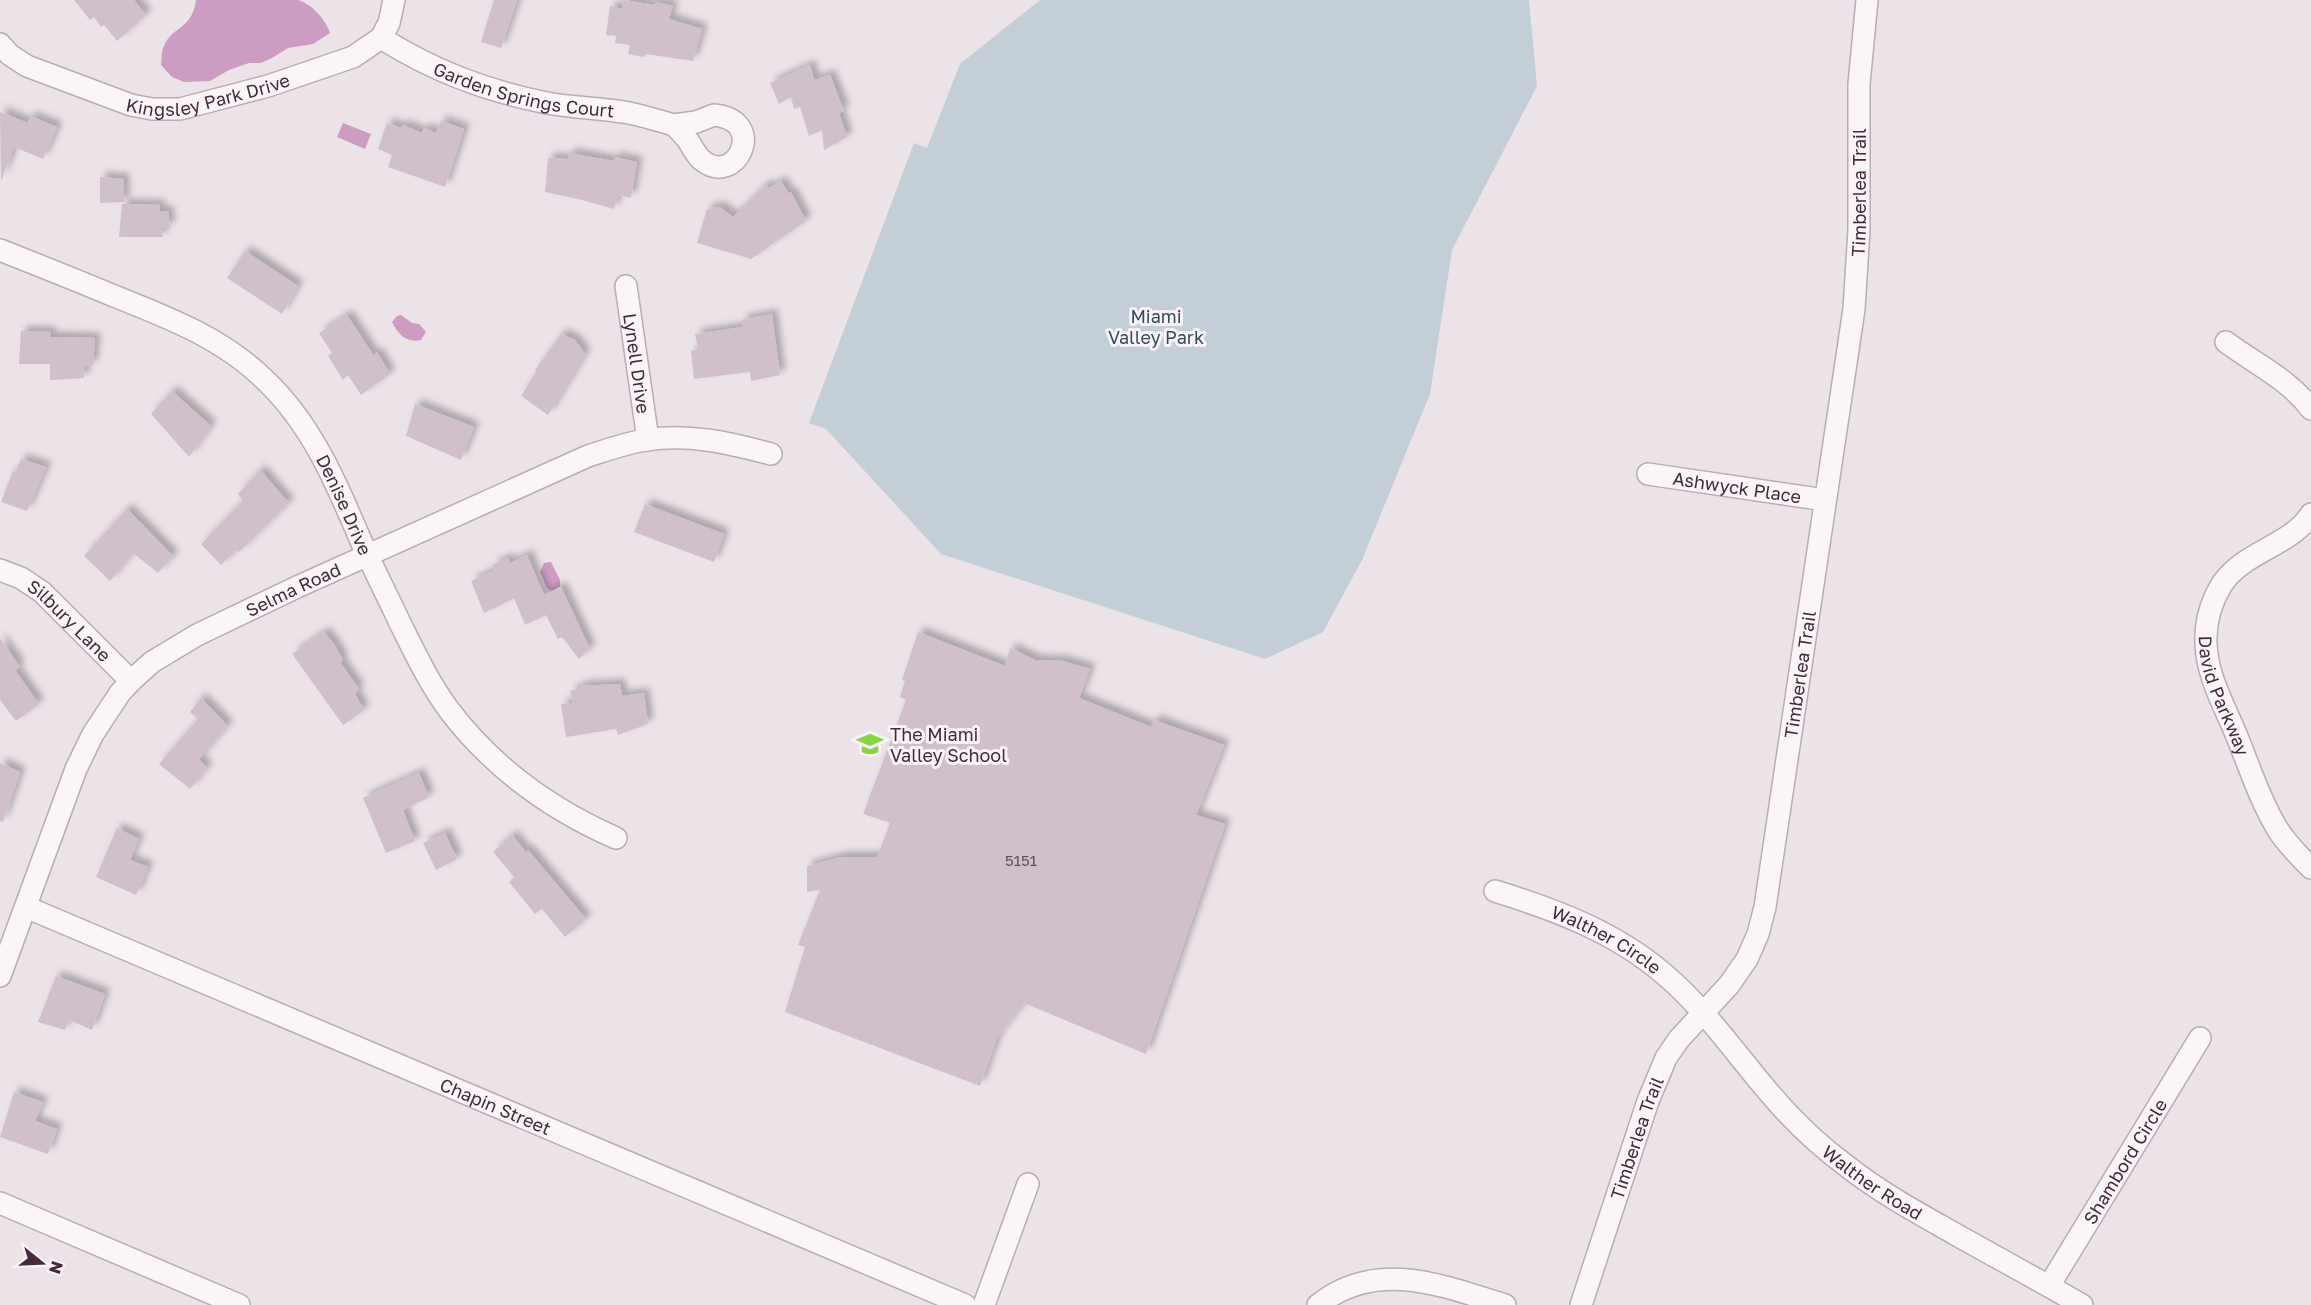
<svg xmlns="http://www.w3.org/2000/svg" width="2311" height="1305" viewBox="0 0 2311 1305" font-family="'Golos Text',sans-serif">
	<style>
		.green { fill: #c3ced6 }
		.water { fill: #cd9cc3 }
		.building { fill: #cfc0ca; filter: url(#shadow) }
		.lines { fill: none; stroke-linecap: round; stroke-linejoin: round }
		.minor-casing { stroke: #baabb5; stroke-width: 24 }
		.minor { stroke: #faf6f8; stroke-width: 21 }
		.labels { text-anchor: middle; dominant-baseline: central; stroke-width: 6; stroke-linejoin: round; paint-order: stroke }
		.number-label { font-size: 15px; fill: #684f60 }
		.street-label { font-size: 18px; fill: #45293c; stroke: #f9f3f7 }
		.park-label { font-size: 18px; fill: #364c62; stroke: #f9f3f7 }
		.poi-label { font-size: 18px; fill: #45293c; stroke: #f9f3f7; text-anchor: start }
	</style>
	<defs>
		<filter id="shadow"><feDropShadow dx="5.5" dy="-5.5" stdDeviation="3" flood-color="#0004"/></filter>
	</defs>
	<rect width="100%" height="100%" fill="#ece3e9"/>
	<polygon class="green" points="1040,0 1529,0 1537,86 1452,250 1430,394 1362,560 1323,632 1265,659 941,554 826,429 809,423 914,143 927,148 960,64"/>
	<g class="water">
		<path d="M 196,0 L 298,0 C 312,4 326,20 330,33 L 313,44 L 288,48 L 272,58 L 261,63 L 249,63 L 229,70 L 210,81 L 184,82 L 172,77 L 161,65 C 162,58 161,51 164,46 C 172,26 192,30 196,0 Z"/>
		<polygon points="343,123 371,134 365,149 337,137"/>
		<path d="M 401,315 L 412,323 L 419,324 L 426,332 L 421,340 C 407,343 398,335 392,322 L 397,316 Z"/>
		<polygon points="551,562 560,580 560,586 552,591 547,588 540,572 544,563"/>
	</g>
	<g class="building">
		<polygon points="74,0 134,0 146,15 117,41 104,25 101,27 94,17 90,20"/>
		<polygon points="494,0 517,0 501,48 481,42"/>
		<polygon points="623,0 655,5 656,2 673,6 669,19 702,29 693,61 646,54 644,57 628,54 630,45 615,43 616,36 606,35 610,6 622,9"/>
		<polygon points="810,65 814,80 830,75 844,111 839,113 847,137 824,150 822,130 809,136 800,107 794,109 791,97 779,104 770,83"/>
		<polygon points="0,112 28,123 30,116 57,127 43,159 14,147 1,181"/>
		<polygon points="441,121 464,129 445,187 388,167 392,155 378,149 387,123 401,128 403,125 422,133 424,128 436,133"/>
		<polygon points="569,153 614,161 614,157 637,162 631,198 618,195 614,209 582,200 545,192 548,158 568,159"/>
		<polygon points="100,177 124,179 124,202 100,203"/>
		<polygon points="781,181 789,194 791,192 806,221 751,259 697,243 707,209 720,207 733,217 765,185 769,188"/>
		<polygon points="122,204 160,205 159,211 168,211 170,228 161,228 163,237 119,237"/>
		<polygon points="245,251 298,286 282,314 227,278"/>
		<polygon points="772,314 780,375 751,381 750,372 694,379 691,351 698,349 695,334 743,327 741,320"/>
		<polygon points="347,315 374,356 377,352 390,374 361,395 348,375 343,380 328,356 332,353 319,333"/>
		<polygon points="21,331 51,332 50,337 95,338 93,365 85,366 84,378 50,380 50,364 19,364"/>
		<polygon points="561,334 575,340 585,354 548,415 521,396 537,371 535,370"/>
		<polygon points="172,391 211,426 189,457 151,414"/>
		<polygon points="415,404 474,427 461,460 406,436"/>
		<polygon points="21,459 46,467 27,511 1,502 13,471 16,472"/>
		<polygon points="260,470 289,503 239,552 236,550 221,565 201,544 243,501 238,494"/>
		<polygon points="645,504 724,534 714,562 634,532"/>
		<polygon points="127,509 173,556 158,573 133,553 110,581 84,556"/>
		<polygon points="527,555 544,595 561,587 590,649 579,659 562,637 558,639 546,615 525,625 514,598 484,613 471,581 495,570 492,565 508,558 510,563"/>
		<polygon points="324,632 334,644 343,660 340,662 359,689 355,694 364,710 343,725 292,654"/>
		<polygon points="918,632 1005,666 1010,648 1035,660 1063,661 1090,669 1079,698 1151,727 1154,720 1224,745 1196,815 1225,824 1146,1054 1024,1003 997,1038 980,1086 785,1012 805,947 798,945 820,890 807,892 807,866 841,857 877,857 890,823 863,814 906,700 900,697 905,681 902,680"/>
		<polygon points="0,638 20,667 15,670 39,704 16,721 0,700"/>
		<polygon points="620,684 622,696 644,693 648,724 618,735 616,729 566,737 561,704 573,703 570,691 581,688 580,686"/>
		<polygon points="201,698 228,726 199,759 207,768 190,789 159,764 198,719 190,712"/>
		<polygon points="0,763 20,772 3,822 0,821"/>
		<polygon points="419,773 429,797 403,810 415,841 386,853 363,798"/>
		<polygon points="117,828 139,839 130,860 148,867 136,895 96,877"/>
		<polygon points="445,833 457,859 436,870 423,843"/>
		<polygon points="512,835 526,852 528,850 586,919 565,937 542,909 535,914 509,882 514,877 493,852"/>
		<polygon points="56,976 105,994 92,1030 69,1020 65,1030 38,1022"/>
		<polygon points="14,1092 43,1102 35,1121 57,1129 48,1154 0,1137"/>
	</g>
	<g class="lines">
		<g class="minor-casing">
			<g id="minor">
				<path id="s1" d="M 381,38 C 434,71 486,91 547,103 C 574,108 602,108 629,113 C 644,116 659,121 674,125"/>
				<path id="s2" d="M 0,44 L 10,55 L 27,66 L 131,105 L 152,109 L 180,109 L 268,86 L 353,57 L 381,38 L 389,23 L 394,0"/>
				<path d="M 714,115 C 768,120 737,187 703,161 C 696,156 692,146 687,139 C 683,134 678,129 674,125 L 696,122 Z"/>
				<path id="s3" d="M 0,250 C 38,265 76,280 114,296 C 167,317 222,338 264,379 C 311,423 336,482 361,541 C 373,568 387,595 400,623 C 415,653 429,683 449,710 C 493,768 550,809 616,838"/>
				<path id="s4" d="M 626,286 L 648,440"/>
				<path d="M 2226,342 C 2255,364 2289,379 2311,409"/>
				<path id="s5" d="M 1648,474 L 1825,500"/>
				<path id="s6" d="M 2311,514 C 2291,546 2244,551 2222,584 C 2211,602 2205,623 2206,644 C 2207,677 2226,709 2238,739 C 2250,769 2261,802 2278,830 C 2287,844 2299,856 2311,868"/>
				<path id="s7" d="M 0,570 L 21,578 L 42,592 L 131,681"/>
				<path id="s8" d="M 1495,891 C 1556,910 1615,932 1664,974 C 1703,1007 1733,1050 1766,1089 C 1790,1118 1818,1145 1848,1167 C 1881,1193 1918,1213 1955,1234 C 1998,1258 2040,1281 2082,1305"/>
				<path id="s9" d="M 26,907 L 965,1305"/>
				<path id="s10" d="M 0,976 L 76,769 L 93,734 L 120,693 L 131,681 L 152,662 L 197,635 L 297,587 L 588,456 C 607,450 626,443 646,440 C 688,433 730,443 771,454"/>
				<polyline points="0,1203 239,1305"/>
				<path id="s11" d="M 2049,1286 L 2200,1038"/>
				<polyline points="984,1305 1028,1184"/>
				<path d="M 1318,1305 C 1377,1258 1443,1286 1505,1305"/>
				<path id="s12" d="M 1581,1305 L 1648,1101 L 1666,1058 L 1679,1039 L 1729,985 L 1747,959 L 1758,934 L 1765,907 L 1854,309 L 1859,230 L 1859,84 L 1867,0"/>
			</g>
		</g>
		<use href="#minor" class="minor"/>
	</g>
	<defs>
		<g id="school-bare" transform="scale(2.07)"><path d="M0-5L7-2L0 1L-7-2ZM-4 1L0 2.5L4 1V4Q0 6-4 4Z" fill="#86d643" stroke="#f9f3f7" stroke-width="2.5" paint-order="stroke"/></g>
	</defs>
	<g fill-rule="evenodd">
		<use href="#school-bare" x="870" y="744"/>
	</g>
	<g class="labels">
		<g class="number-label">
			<text x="1021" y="860">5151</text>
		</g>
		<g class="street-label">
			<text stroke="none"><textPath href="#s2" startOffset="225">Kingsley Park Drive</textPath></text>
			<text stroke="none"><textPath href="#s1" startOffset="154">Garden Springs Court</textPath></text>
			<text stroke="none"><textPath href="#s12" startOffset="1166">Timberlea Trail</textPath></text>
			<text stroke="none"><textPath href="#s4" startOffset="78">Lynell Drive</textPath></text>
			<text stroke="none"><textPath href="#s5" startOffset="90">Ashwyck Place</textPath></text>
			<text stroke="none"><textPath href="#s3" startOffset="446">Denise Drive</textPath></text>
			<text stroke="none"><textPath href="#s10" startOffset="512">Selma Road</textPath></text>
			<text stroke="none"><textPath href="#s7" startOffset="87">Silbury Lane</textPath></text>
			<text stroke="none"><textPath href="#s12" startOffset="680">Timberlea Trail</textPath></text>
			<text stroke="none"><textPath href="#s6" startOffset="232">David Parkway</textPath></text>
			<text stroke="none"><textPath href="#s8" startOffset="122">Walther Circle</textPath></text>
			<text stroke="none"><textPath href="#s9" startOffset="510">Chapin Street</textPath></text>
			<text stroke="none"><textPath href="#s12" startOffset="176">Timberlea Trail</textPath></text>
			<text stroke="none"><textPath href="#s11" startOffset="146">Shambord Circle</textPath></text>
			<text stroke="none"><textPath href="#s8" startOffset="486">Walther Road</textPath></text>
		</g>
		<g class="park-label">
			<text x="1156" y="316">Miami<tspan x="1156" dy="21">Valley Park</tspan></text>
		</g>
		<g class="poi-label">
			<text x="890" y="734">The Miami<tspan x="890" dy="21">Valley School</tspan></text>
		</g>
	</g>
	<g transform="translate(42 1263) rotate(108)" stroke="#f9f3f7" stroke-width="4.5" paint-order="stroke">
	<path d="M0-4.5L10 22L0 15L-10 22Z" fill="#45293c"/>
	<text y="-9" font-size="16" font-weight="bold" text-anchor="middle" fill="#45293c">N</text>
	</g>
</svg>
